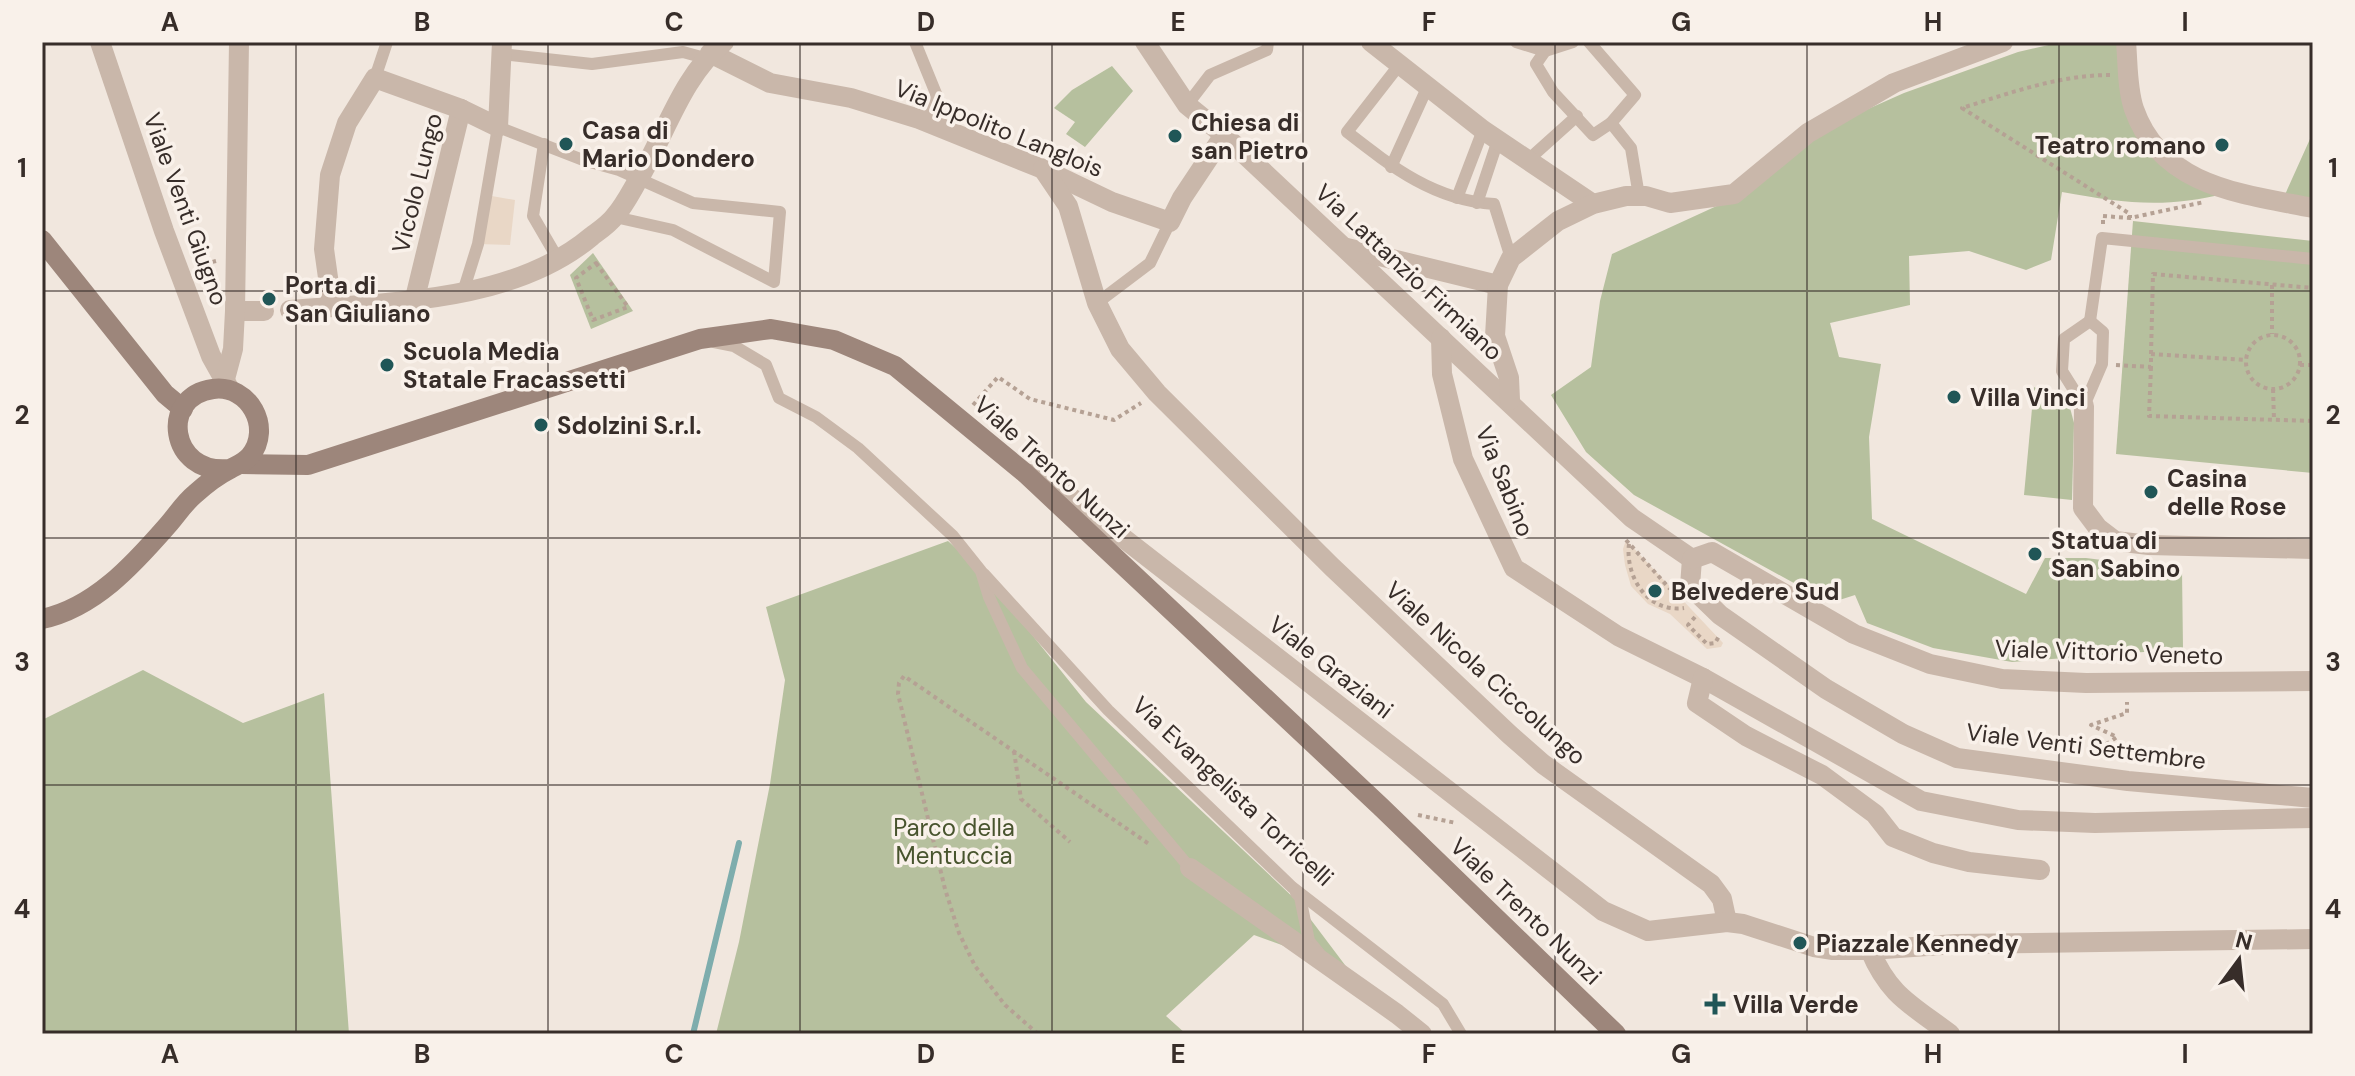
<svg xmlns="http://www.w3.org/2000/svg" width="2355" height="1076" viewBox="0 0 2355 1076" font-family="'DM Sans',sans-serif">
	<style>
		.green { fill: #b6c09e }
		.plaza { fill: #e9d7c6 }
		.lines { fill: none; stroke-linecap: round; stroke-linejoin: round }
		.stream { stroke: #7eadad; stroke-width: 6 }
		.path { stroke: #b5a194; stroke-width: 4; stroke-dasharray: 4 4; stroke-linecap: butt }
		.lane { stroke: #c9b7aa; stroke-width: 12 }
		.street { stroke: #c9b7aa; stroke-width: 20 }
		.secondary { stroke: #9d867b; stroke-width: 20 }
		.grid { fill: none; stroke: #372d29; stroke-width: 2; stroke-opacity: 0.55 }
		.poi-dot { fill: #205657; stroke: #f9f1ea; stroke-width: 3 }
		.labels { text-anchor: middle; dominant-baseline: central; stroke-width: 7; stroke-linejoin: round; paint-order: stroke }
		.poi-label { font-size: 24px; font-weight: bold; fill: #372d29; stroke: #f9f1ea; text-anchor: start }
		.street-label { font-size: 24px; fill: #372d29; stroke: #f9f1ea }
		.park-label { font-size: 24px; fill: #48542e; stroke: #f9f1ea }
		.neatline { fill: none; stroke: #372d29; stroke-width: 3 }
		.grid-label { font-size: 26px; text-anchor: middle; font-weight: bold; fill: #372d29 }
	</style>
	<rect width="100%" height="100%" fill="#f1e7de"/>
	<g class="green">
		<path d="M 2062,42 L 2120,42 L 2144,136 L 2227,193 C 2164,209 2124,203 2062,192 L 2051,260 L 2026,270 L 1969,251 L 1909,256 L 1910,305 L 1830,323 L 1839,357 L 1881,364 L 1869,437 L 1872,519 L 2026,594 L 2045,558 L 2086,558 L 2182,570 L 2183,649 L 2012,662 L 1933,648 L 1867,623 L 1855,595 L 1830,603 L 1634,495 L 1586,452 L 1551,395 L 1591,367 L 1600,301 L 1612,254 L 1745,193 L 1814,140 L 1859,113 L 1904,93 L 2018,52 Z"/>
		<polygon points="1112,66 1133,91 1085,147 1066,134 1075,122 1054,108 1072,90"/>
		<polygon points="2313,123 2313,205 2283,199 2310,139"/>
		<polygon points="2133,221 2313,241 2313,473 2116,454"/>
		<polygon points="593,253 633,311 591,329 570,275"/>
		<polygon points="2034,387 2069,404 2074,423 2072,500 2024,495"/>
		<polygon points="948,541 981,571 1086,702 1296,900 1348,969 1254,935 1166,1016 1186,1034 716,1034 739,942 770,784 785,680 766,607"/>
		<polygon points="143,670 243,723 324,693 349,1034 42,1034 42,720"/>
	</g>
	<g class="plaza">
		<polygon points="486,195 515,200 510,245 478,244"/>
		<polygon points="1626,540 1723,643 1721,647 1707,649 1670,614 1648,604 1631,586 1625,565 1623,549"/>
	</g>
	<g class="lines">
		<polyline class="stream" points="693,1034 739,843"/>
		<g class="path">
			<path d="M 2110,75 C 2059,75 2010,93 1962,108 L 2130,214 L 2130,218"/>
			<polyline points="2103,224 2103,216 2130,218 2204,202"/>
			<polygon points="596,263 628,307 593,320 576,278"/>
			<polyline points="197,266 216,261"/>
			<polyline points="2272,285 2272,334"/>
			<circle cx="2273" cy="362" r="27"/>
			<polyline points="2151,354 2153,274 2313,288"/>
			<polyline points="2116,365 2151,367 2151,354 2245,360"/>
			<polyline points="2300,365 2313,365"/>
			<polyline points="2151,367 2149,416 2313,421"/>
			<polyline points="2273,389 2274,419"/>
			<polyline points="973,405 998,377 1030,399 1114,420 1141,403"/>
			<polyline points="1626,540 1670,589"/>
			<path d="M 1629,544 C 1625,576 1647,613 1684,608"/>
			<polyline points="1695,617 1688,625 1707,644 1715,643 1719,636"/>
			<polyline points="1014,751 1021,799 1070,842"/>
			<polyline points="2122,760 2105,745 2117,737 2091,725 2127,713 2127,702"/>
			<polyline points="1418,815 1456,823"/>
			<polyline points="1038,1034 1005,1005 975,966 959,933 945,889 898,694 899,683 904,676 1149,844"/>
		</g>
		<g class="lane">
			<polyline points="915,42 937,96 919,119"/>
			<polyline points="1516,42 1545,51 1573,42"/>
			<polyline points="1589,42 1635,95 1611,123"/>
			<polyline points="1545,51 1536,64 1553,92 1593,135 1611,123 1631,148 1639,196"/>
			<polyline points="501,54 592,64 683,52 705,58"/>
			<path d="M 1400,64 L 1347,132 C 1392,167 1434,200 1494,204 L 1511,258"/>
			<polyline points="375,78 387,42"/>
			<polyline points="1187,105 1210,75 1267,50 1268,42"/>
			<polyline points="544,144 533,216 558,259"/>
			<polyline points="1528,160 1577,116"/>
			<polyline points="1391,167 1427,88"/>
			<polyline points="1457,198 1483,130"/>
			<polyline points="1477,203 1498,140"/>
			<polyline points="463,292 478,244 498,127 583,160 619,170 693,203 780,212 774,282 673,230 615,217"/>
			<polyline points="1097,303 1150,263 1170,222"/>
			<polyline points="2090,321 2102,238 2313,259"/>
			<polyline points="714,342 734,346 766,365 779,398 816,417 858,448 953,536 981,571 989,597 1022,668 1190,868"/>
			<polyline points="2084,406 2062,371 2064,339 2090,321"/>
			<polyline points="2084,406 2102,364 2103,332 2090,321"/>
			<polyline points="984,574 1108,710 1292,887 1443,1004 1461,1034"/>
			<polyline points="1296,893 1300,897 1309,941 1319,953"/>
		</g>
		<g class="street">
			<polyline points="100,42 164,231 211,356 230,390"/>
			<polyline points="1145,42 1187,105 1224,135 1632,518 1692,559"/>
			<polyline points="1371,42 1483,130 1593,204"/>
			<path d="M 2126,42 C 2128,64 2127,88 2134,109 C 2161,187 2243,194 2313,208"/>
			<polyline points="710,53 770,83 851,98 919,119 1043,169 1112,202 1170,222 1182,198 1224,135"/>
			<polyline points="1043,169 1068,206 1097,303 1120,349 1157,393 1332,567 1510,735 1543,764 1711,884 1722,899 1727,922"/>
			<polyline points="1347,248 1498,285"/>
			<polyline points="415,298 461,109"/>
			<polyline points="332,306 324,249 330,175 347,123 375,78 461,109 498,127 502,42"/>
			<path d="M 290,310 C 389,302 513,303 592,236 C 600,230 609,224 615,216 C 624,206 631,192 638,180 C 666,134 681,77 724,42"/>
			<polyline points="235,311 264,311"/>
			<polyline points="1441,338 1442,374 1463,459 1514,568 1618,636 1703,678 1921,801 2018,820 2095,823 2313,818"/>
			<polyline points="225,379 233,349 235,311 239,42"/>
			<polyline points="1510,400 1509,378 1495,336 1498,285 1511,258 1558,221 1593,204 1626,196 1646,196 1670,203 1734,194 1808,133 1894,83 2003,42"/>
			<polyline points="2084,406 2083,508 2098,528 2115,541 2149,545 2313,549"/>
			<polyline points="1025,473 1046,478 1603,911 1648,931 1727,922 1743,924 1814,947 1833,950 1870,950 1956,944 2313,939"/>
			<polyline points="1692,559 1690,586 1720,615 1826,689 1903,734 1957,758 2128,781 2313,798"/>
			<polyline points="1692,559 1712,552 1854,634 1930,664 2002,679 2086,683 2313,681"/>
			<polyline points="1703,678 1697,703 1746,736 1822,775 1875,814 1893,837 1933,853 1969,862 2040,870"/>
			<polyline points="1190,868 1397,1014 1422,1034"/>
			<path d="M 1870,950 C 1889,996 1912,1005 1950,1034"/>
		</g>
		<g class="secondary">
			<polyline points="42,240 165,394 183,409"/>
			<polyline points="241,464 308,465 700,339 771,329 834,340 895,366 1025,473 1380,806 1616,1034"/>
			<path d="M 42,619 C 94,608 133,565 167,526 C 176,516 184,503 195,494 C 205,485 218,475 230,469 C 237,465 244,463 250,456 C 273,428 249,384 213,389 C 159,396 169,475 229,469"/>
		</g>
	</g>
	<path class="grid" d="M 296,42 L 296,1034M 548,42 L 548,1034M 800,42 L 800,1034M 1052,42 L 1052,1034M 1303,42 L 1303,1034M 1555,42 L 1555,1034M 1807,42 L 1807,1034M 2059,42 L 2059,1034M 42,291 L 2313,291M 42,538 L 2313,538M 42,785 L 2313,785"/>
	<g class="poi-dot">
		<circle cx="1175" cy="136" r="8"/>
		<circle cx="566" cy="144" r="8"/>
		<circle cx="2222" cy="145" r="8"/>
		<circle cx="269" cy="299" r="8"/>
		<circle cx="387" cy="365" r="8"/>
		<circle cx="1954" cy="397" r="8"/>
		<circle cx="541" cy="425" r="8"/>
		<circle cx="2151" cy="492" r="8"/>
		<circle cx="2035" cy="554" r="8"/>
		<circle cx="1655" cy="591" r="8"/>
		<circle cx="1800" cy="943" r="8"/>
		<path d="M1711 992h8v8h8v8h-8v8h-8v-8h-8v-8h8z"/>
	</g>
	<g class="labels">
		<g class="poi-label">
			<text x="1191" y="122">Chiesa di<tspan x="1191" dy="28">san Pietro</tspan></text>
			<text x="582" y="130">Casa di<tspan x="582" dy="28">Mario Dondero</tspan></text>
			<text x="2206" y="145" text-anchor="end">Teatro romano</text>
			<text x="285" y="285">Porta di<tspan x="285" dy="28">San Giuliano</tspan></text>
			<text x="403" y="351">Scuola Media<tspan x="403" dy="28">Statale Fracassetti</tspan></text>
			<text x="1970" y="397">Villa Vinci</text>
			<text x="557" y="425">Sdolzini S.r.l.</text>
			<text x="2167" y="478">Casina<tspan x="2167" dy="28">delle Rose</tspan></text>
			<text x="2051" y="540">Statua di<tspan x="2051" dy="28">San Sabino</tspan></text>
			<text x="1671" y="591">Belvedere Sud</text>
			<text x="1816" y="943">Piazzale Kennedy</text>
			<text x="1733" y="1004">Villa Verde</text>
		</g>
		<g class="street-label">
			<text transform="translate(999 128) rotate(22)">Via Ippolito Langlois</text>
			<text transform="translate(417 183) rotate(-76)">Vicolo Lungo</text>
			<text transform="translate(186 209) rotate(70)">Viale Venti Giugno</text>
			<text transform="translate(1409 272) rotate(43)">Via Lattanzio Firmiano</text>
			<text transform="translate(1052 467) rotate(42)">Viale Trento Nunzi</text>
			<text transform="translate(1505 481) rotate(68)">Via Sabino</text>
			<text transform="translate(2109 652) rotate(2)">Viale Vittorio Veneto</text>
			<text transform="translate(1331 667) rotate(38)">Viale Graziani</text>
			<text transform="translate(1486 673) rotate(42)">Viale Nicola Ciccolungo</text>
			<text transform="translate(2086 746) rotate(7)">Viale Venti Settembre</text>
			<text transform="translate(1233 791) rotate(43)">Via Evangelista Torricelli</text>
			<text transform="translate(1526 911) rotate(44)">Viale Trento Nunzi</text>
		</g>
		<g class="park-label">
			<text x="954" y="827">Parco della<tspan x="954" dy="28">Mentuccia</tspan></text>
		</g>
	</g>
	<rect width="2355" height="1076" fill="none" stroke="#f9f1ea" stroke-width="88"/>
	<g transform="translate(2239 960) rotate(15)" stroke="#f9f1ea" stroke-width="6" paint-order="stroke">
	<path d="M0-6L14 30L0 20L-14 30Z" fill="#372d29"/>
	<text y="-12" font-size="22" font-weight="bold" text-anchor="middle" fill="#372d29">N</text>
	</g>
	<rect x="44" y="44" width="2267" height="988" class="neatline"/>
	<g class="grid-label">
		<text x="170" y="31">A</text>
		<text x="422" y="31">B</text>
		<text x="674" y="31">C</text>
		<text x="926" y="31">D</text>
		<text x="1178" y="31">E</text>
		<text x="1429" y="31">F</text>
		<text x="1681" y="31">G</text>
		<text x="1933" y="31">H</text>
		<text x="2185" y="31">I</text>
		<text x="22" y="177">1</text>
		<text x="2333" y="177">1</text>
		<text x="22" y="424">2</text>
		<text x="2333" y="424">2</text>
		<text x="22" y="671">3</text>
		<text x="2333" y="671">3</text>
		<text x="22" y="918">4</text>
		<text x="2333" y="918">4</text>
		<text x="170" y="1063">A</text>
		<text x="422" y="1063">B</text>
		<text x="674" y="1063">C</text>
		<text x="926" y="1063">D</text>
		<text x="1178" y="1063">E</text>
		<text x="1429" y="1063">F</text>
		<text x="1681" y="1063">G</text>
		<text x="1933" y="1063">H</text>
		<text x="2185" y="1063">I</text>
	</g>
</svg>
